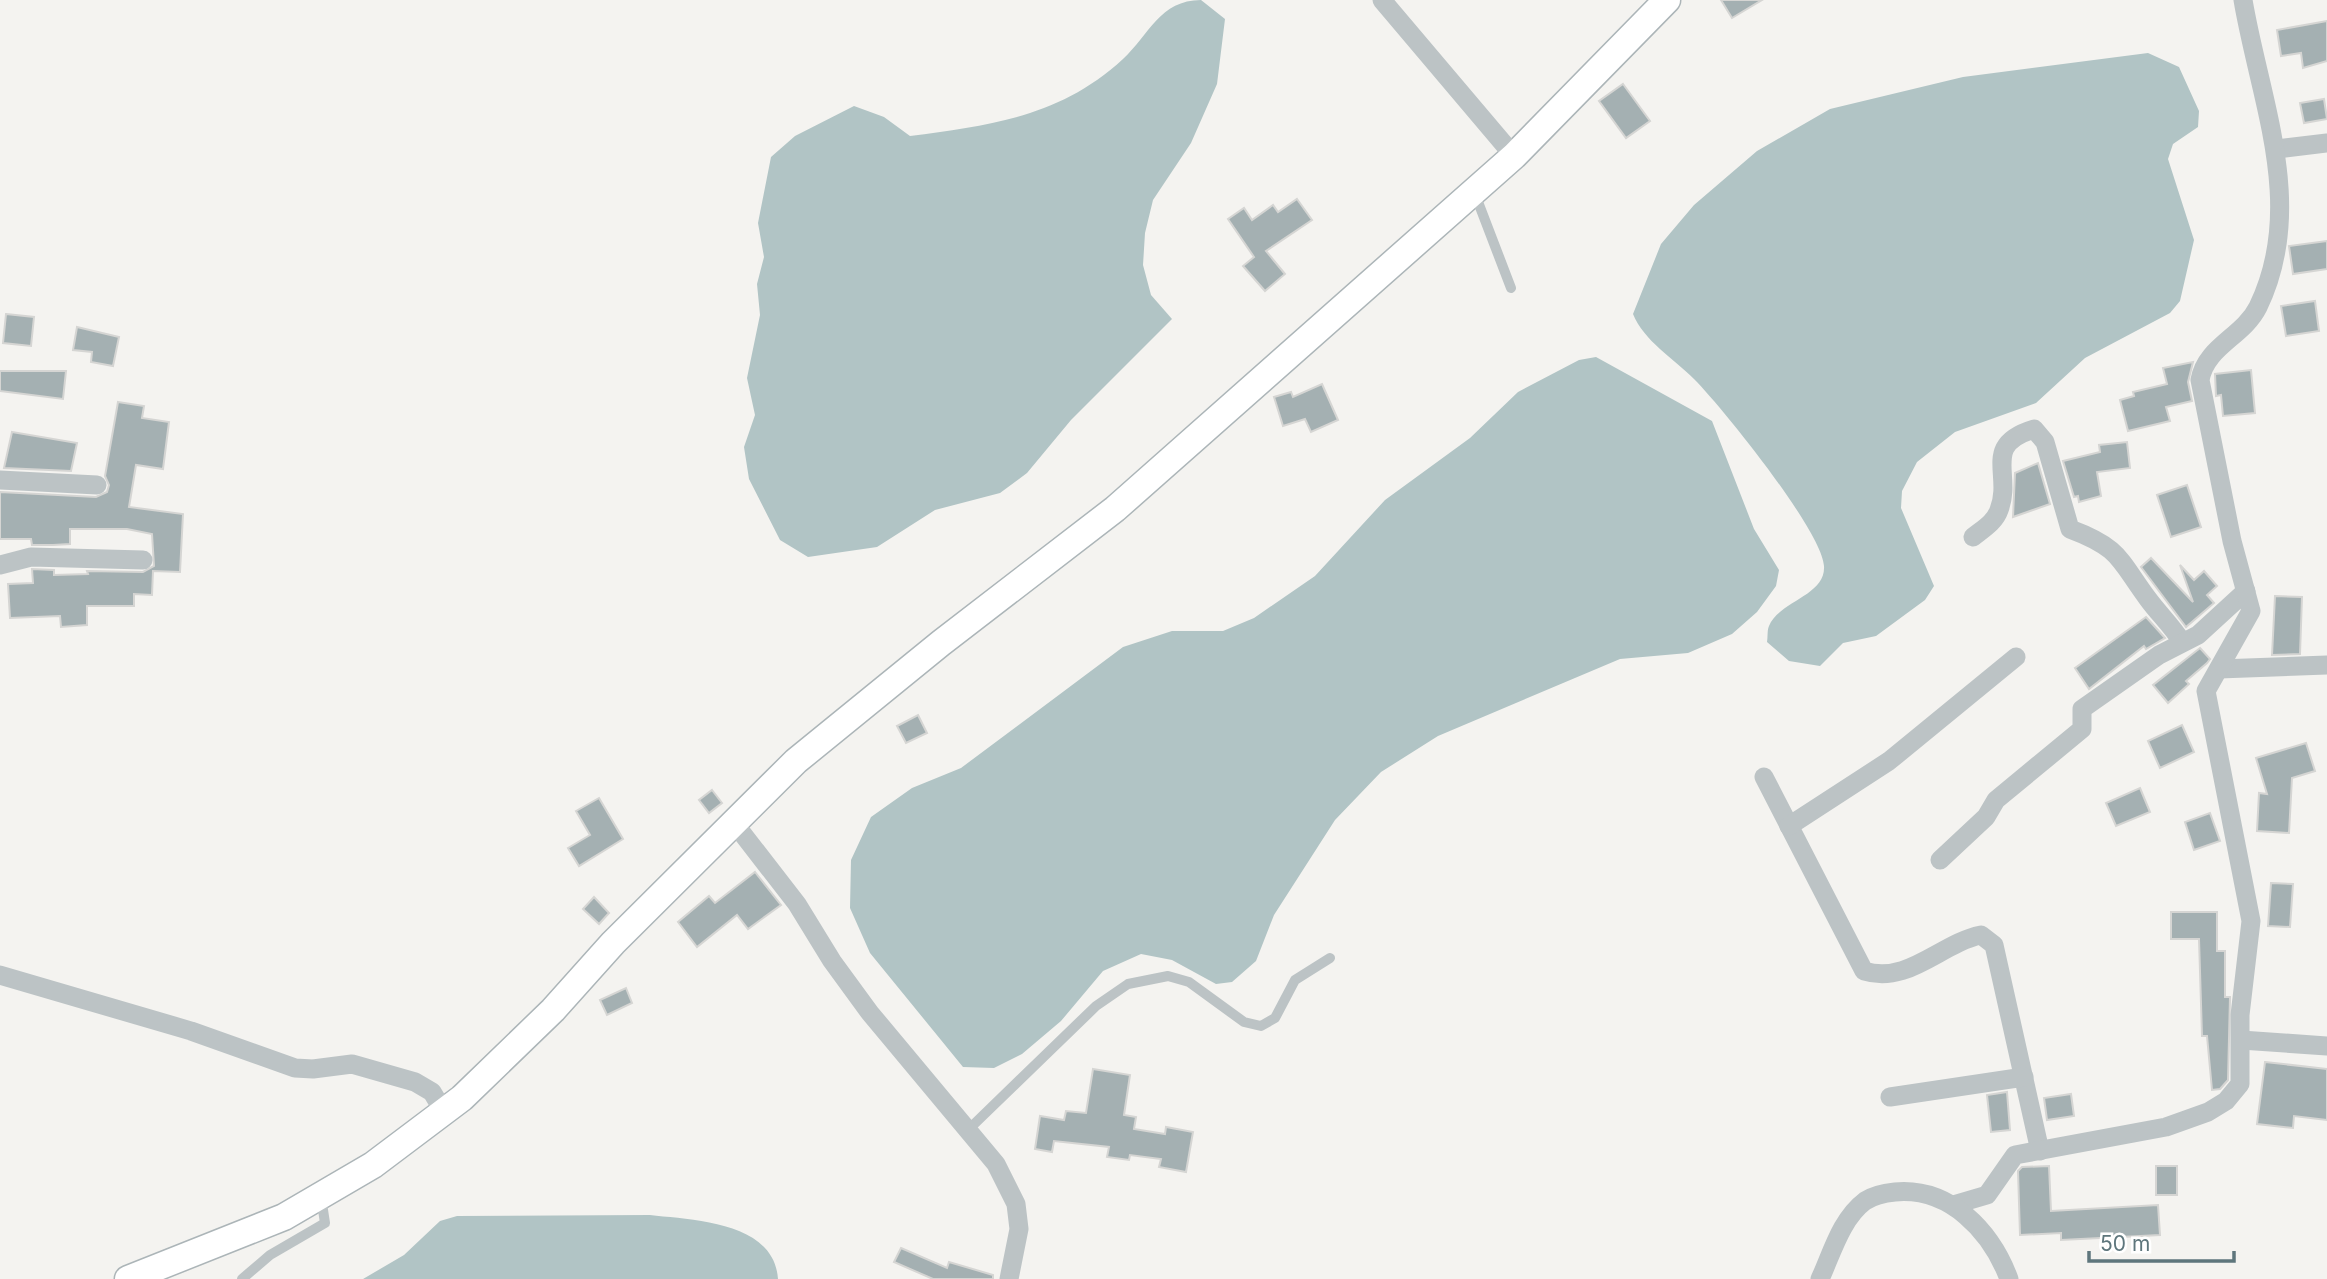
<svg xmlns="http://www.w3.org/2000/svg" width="2327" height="1279" viewBox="0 0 2327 1279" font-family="Inter,sans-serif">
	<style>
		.water { fill: #b1c4c5 }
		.building { fill: #a4b0b2; stroke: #d5d5d3; stroke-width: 2 }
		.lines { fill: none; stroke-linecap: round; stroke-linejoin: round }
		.secondary-casing { stroke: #acb5b8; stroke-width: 29 }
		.lane { stroke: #bcc3c5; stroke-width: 10 }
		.street { stroke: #bcc3c5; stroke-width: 19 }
		.secondary { stroke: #fff; stroke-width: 26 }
	</style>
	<rect width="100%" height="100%" fill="#f4f3f0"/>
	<g class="water">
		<path d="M 1201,0 L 1225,19 L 1217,84 L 1191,143 L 1153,200 L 1145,233 L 1143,265 L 1151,295 L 1172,319 L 1071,420 L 1027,473 L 1000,493 L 935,510 L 877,547 L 808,557 L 780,540 L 749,479 L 744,447 L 755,415 L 747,378 L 760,315 L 757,284 L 764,257 L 758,223 L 771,157 L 795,136 L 854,106 L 884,117 L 910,136 C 991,125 1060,117 1123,59 C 1149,35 1160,0 1201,0 Z"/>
		<path d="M 2148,53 L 2179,67 L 2199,111 L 2198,127 L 2173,144 L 2168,159 L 2194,240 L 2180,301 L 2170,313 L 2085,358 L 2036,403 L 1955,432 L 1917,462 L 1902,491 L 1901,508 L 1934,586 L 1925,600 L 1876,636 L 1843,643 L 1820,666 L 1789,661 L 1767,642 C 1768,637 1767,630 1769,626 C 1779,601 1826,596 1824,566 C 1822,531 1722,407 1694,379 C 1673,358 1644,341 1633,314 L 1661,244 L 1694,205 L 1757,151 L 1830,109 L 1963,77 Z"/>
		<polygon points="1596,357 1712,421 1754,529 1779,570 1776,586 1757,612 1732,634 1688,653 1620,659 1438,736 1381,772 1335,820 1274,915 1256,961 1232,982 1216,984 1172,960 1141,954 1103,971 1061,1021 1022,1054 994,1068 963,1067 870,953 850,908 851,860 871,817 912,788 961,768 1123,647 1172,631 1223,631 1254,618 1315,576 1385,500 1470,438 1518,392 1579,360"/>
		<path d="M 650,1215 C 692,1220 774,1221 778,1279 L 363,1279 L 404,1255 L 440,1221 L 457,1216 Z"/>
	</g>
	<g class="building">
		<polygon points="1721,0 1762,0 1732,18"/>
		<polygon points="2327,21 2327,61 2303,68 2301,53 2281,56 2277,30"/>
		<polygon points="1623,84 1650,121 1626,138 1599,101"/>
		<polygon points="2324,99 2327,119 2304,123 2300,103"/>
		<polygon points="1297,199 1312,220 1266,251 1285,274 1265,291 1243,266 1254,257 1228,219 1244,208 1252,220 1273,205 1278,212"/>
		<polygon points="2327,241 2327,269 2293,274 2289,246"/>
		<polygon points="2315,301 2319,331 2286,336 2281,306"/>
		<polygon points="6,314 34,317 31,346 3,343"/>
		<polygon points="77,327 119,337 113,366 91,362 92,352 73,350"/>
		<polygon points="2193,362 2188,382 2192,401 2166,407 2170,421 2128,431 2120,400 2134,396 2133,392 2167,384 2163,368"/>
		<polygon points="2251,370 2255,413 2223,416 2221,395 2216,396 2215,374"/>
		<polygon points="0,371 66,371 63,399 0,391"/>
		<polygon points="1322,384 1338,420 1311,432 1305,419 1283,426 1274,397 1291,392 1293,397"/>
		<polygon points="118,402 144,406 142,418 169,422 163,469 136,465 129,507 183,514 180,572 153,571 152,595 134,594 134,606 87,606 87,625 61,627 60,616 10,618 8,584 33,583 32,569 54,570 54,575 88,574 87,571 143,572 154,566 152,534 127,529 70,529 70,544 53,545 32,545 31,539 0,539 0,492 96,497 107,492 109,485 105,476"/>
		<polygon points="12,432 77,443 71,471 4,468"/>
		<polygon points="2127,442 2130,468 2097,472 2101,496 2079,502 2078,496 2074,497 2063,461 2100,452 2099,445"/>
		<polygon points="2038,463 2050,504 2013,517 2015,473"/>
		<polygon points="2187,485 2201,527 2171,537 2157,495"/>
		<polygon points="2151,558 2193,602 2180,565 2194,580 2204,571 2217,586 2207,595 2214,603 2186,627 2141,567"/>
		<polygon points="2275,596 2302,597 2300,654 2272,655"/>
		<polygon points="2146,617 2165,638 2146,649 2144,646 2089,689 2075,668"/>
		<polygon points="2200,648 2210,659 2207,663 2186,681 2189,684 2168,703 2153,685"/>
		<polygon points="918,715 927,733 906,743 897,726"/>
		<polygon points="2182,725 2194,752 2160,768 2148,741"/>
		<polygon points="2306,743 2315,771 2292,778 2289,833 2257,831 2259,793 2267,794 2256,758"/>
		<polygon points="2140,788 2150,812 2116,826 2106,803"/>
		<polygon points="712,790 722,803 709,813 699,800"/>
		<polygon points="599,798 623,839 579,866 568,848 590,835 576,811"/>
		<polygon points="2210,813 2220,841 2194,850 2185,822"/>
		<polygon points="755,872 781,905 748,929 737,915 697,947 678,922 709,896 715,903"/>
		<polygon points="2271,883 2293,884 2290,927 2268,926"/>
		<polygon points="594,897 609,913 599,924 583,909"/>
		<polygon points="2171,912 2217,912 2217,951 2225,951 2225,997 2230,997 2228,1080 2220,1089 2212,1090 2207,1036 2202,1036 2199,939 2171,939"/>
		<polygon points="626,988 632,1003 607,1015 600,1000"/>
		<polygon points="2265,1062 2327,1069 2327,1120 2294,1116 2293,1128 2257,1124"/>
		<polygon points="1093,1069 1130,1075 1124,1115 1136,1117 1134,1129 1165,1134 1166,1127 1193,1132 1186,1172 1159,1167 1161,1159 1130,1155 1129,1160 1107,1157 1109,1147 1054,1141 1052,1152 1035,1149 1040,1116 1064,1120 1066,1111 1086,1113"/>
		<polygon points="2007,1092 2010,1130 1991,1132 1987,1095"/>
		<polygon points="2071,1094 2074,1116 2047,1120 2044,1098"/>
		<polygon points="2049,1166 2051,1211 2158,1205 2160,1235 2061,1240 2061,1233 2020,1235 2018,1171 2022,1167"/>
		<rect x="2156" y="1166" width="21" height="29"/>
		<polygon points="901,1248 947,1268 949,1262 993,1275 993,1279 933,1279 894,1262"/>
	</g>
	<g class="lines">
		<g class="secondary-casing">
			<polyline id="secondary" points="128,1279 284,1217 373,1165 462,1098 553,1010 613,943 796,761 941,643 1115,509 1514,156 1667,0"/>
		</g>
		<g class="lane">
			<polyline points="1475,194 1511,288"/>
			<polyline points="968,1130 1096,1006 1128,984 1168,976 1189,982 1244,1022 1261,1026 1275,1018 1295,980 1330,958"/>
			<polyline points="242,1279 270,1255 325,1223 321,1197"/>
		</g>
		<g class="street">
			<polyline points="1382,0 1514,156"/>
			<polyline points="2277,149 2327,143"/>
			<polyline points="0,480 97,485"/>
			<path d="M 1973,537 C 1983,529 1995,522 1999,510 C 2013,474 1981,445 2034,429 L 2045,442 L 2070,529 C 2121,548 2119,560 2148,599 C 2159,614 2172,626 2182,642"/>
			<polyline points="0,565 31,557 143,560"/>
			<polyline points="2219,669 2327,665"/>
			<path d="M 1764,777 L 1864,971 C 1908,985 1941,943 1981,935 L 1994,945 L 2040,1151"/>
			<polyline points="735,824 797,904 832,961 870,1013 996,1164 1016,1204 1019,1229 1009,1279"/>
			<polyline points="1789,826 1889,761 2016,657"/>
			<polyline points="1940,860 1986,817 1996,800 2082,729 2082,709 2159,655 2198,635 2246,591"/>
			<polyline points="0,975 191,1031 295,1068 313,1069 352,1064 415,1082 432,1092 444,1112"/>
			<polyline points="2241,1040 2327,1046"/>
			<polyline points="1890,1097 2024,1077"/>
			<path d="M 1953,1205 L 1987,1195 L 2015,1155 L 2166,1127 L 2208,1112 L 2226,1101 L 2240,1084 L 2240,1015 L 2251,921 L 2206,691 L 2251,611 L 2232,541 L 2200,380 C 2206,346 2243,337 2258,307 C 2307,206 2260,101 2243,0"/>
			<path d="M 1820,1279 C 1832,1253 1841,1219 1865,1201 C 1874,1195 1885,1193 1895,1192 C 1950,1187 1991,1231 2009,1279"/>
		</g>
		<use href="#secondary" class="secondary"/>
	</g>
	<path d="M2089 1251v10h145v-10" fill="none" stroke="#5e767c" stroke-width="3.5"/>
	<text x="2100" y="1251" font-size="21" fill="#5e767c" stroke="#ffffff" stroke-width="5" paint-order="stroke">50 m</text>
</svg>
